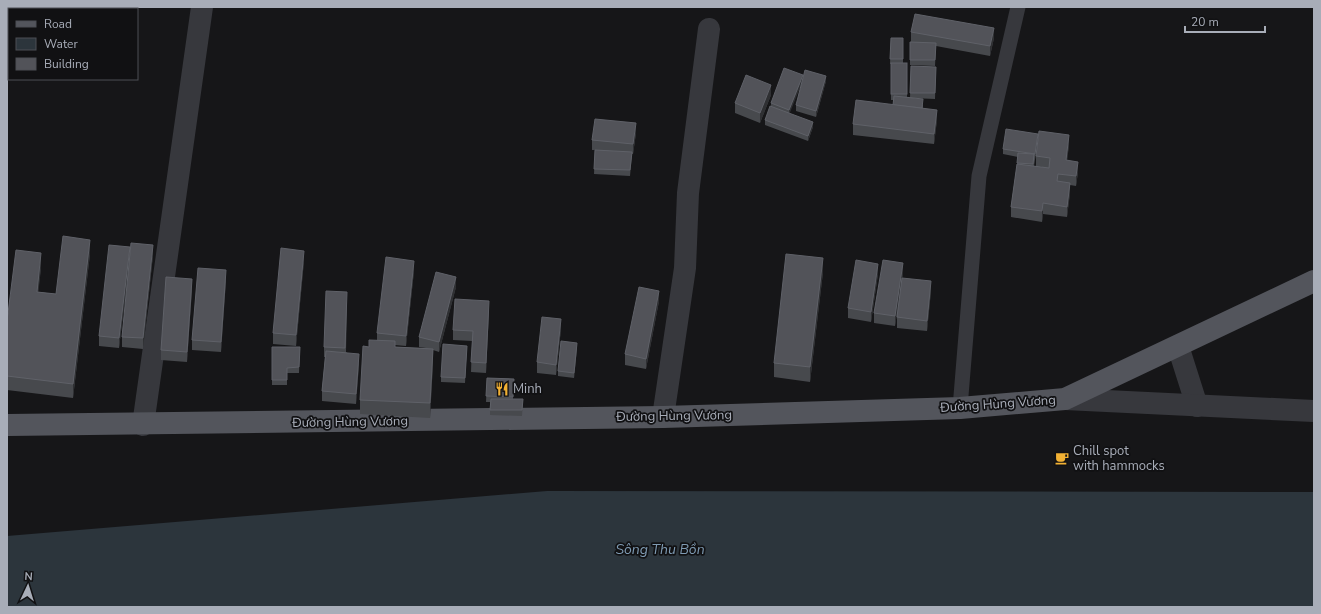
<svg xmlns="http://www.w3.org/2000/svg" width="1321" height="614" viewBox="0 0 1321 614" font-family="'Nunito Sans',sans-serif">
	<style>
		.water { fill: #2c353c }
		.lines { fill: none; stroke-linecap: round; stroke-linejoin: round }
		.service { stroke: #37383d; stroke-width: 15 }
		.minor { stroke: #37383d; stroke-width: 22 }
		.tertiary { stroke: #37383d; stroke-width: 22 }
		.primary { stroke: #53555c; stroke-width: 22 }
		.wall { fill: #47494d }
		.shaded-wall { fill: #2f3033 }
		.building { fill: #525359; stroke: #5f6168 }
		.labels { text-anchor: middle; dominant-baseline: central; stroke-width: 3.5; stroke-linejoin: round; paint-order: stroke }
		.poi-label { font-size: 13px; fill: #a8adb8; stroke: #111113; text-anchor: start }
		.street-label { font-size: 13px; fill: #a8adb8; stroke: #111113 }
		.water-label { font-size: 14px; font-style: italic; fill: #7f9bb3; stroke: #111113 }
	</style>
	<rect width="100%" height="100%" fill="#161618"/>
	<polygon class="water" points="547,491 1314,492 1314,607 7,607 7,536"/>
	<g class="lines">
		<polyline class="service" points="960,408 979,176 1018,7"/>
		<g class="minor">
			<polyline points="663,417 685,268 688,193 709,29"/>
			<polyline points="143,425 202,7"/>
		</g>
		<g class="tertiary">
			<polyline points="1178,346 1197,406"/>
			<polyline points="1065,399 1314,411"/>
		</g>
		<polyline class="primary" points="7,425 663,417 960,408 1065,399 1314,281"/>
	</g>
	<g class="wall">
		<polygon points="911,32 994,38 990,56 936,46 935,66 910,65 910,42 914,42 911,42"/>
		<polygon points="891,38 903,38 903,63 907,63 907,97 910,98 911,66 936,67 935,99 912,98 923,105 923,108 937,120 934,144 853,135 853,124 893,105 894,100 891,100 891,64 890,64"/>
		<polygon points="803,80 789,113 813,127 808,141 765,125 765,120 771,106 771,103"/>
		<polygon points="826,81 816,117 796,111 796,105"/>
		<polygon points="771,95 760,123 735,113 735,103"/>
		<polygon points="636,133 633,154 632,154 630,176 594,174 595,150 592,150 592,140"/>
		<polygon points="1038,140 1034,166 1049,168 1036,166 1036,156 1069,145 1067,160 1078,172 1076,186 1070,185 1070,193 1067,217 1043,214 1042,222 1011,217 1011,207 1018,157 1003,154 1003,149"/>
		<polygon points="90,254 73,398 7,390 7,321 41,268 38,292 56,294"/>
		<polygon points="153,255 143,349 122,347 122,337"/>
		<polygon points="130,257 119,348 99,346 99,336"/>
		<polygon points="304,261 296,346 273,344 273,333"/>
		<polygon points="414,271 406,346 395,345 395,347 426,348 419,347 419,337 456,287 439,352 433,350 433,363 430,418 360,414 360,400 369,347 377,340 377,333"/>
		<polygon points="823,272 810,382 774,377 774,363"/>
		<polygon points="878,274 871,322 848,318 848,308"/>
		<polygon points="903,274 902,278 931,291 927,331 897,328 897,317 901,288 895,326 874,323 874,313"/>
		<polygon points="226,280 221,352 192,350 192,340"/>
		<polygon points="192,289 187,362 161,360 161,350"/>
		<polygon points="659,301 646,369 625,365 625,354"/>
		<polygon points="347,302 346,352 359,364 356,404 322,401 322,391 325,357 324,357 324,347"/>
		<polygon points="489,311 486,373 471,372 472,341 453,340 453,330"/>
		<polygon points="561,329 556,375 537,373 537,362"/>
		<polygon points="467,346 465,383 441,382 441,377"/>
		<polygon points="272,347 300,347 299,373 287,373 287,385 272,385"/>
		<polygon points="577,348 574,378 558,376 558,371"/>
		<polygon points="487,378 514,379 513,399 523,399 522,416 490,415 490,402 486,402"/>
	</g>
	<g class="shaded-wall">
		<polygon points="994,28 994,38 990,56 990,46"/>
		<polygon points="803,75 803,80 789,115 789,110"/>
		<polygon points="826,76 826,81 816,117 816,111"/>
		<polygon points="771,85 771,95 760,123 760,113"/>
		<polygon points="937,110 937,120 934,144 934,134"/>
		<polygon points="813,122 813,127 808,141 808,136"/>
		<polygon points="636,123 636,133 633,154 633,144"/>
		<polygon points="1038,134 1038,140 1035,159 1035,154"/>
		<polygon points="1069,135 1069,145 1066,170 1066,160"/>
		<polygon points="1078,162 1078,172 1076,186 1076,176"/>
		<polygon points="1070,183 1070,193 1067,217 1067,207"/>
		<polygon points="1043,203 1043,214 1042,222 1042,211"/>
		<polygon points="90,240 90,254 73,398 73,384"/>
		<polygon points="153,245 153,255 143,349 143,338"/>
		<polygon points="130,247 130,257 119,348 119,338"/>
		<polygon points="304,251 304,261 296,346 296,335"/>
		<polygon points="41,253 41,268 37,306 37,292"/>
		<polygon points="823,258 823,272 810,382 810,367"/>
		<polygon points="414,261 414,271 406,346 406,336"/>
		<polygon points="903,263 903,274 895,326 895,316"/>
		<polygon points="878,264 878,274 871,322 871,312"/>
		<polygon points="226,270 226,280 221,352 221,342"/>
		<polygon points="456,277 456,287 439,352 439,342"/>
		<polygon points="192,279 192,289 187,362 187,352"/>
		<polygon points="931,281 931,291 927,331 927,321"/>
		<polygon points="659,291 659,301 646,369 646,359"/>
		<polygon points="489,301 489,311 486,373 486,363"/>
		<polygon points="561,319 561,329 556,375 556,365"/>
		<polygon points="577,343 577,348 574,378 574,373"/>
		<polygon points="433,349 433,363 430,418 430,403"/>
		<polygon points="359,354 359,364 356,404 356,394"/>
	</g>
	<g class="building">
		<polygon points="915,14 994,28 990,46 911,32"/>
		<polygon points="891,38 903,38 903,59 890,59"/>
		<polygon points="910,42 936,43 935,60 910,60"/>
		<rect x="891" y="63" width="16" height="31"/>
		<polygon points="911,66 936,67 935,93 910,93"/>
		<polygon points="784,68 803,75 789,110 771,103"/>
		<polygon points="805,70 826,76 816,111 796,105"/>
		<polygon points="746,75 771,85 760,113 735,103"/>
		<polygon points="894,96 923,99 922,108 893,105"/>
		<polygon points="856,100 937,110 934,134 853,124"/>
		<polygon points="770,106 813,122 808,136 765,120"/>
		<polygon points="595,119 636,123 633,144 592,140"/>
		<polygon points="1006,129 1038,134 1035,154 1003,149"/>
		<polygon points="1039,131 1069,135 1066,160 1078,162 1076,176 1058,174 1057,181 1070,183 1067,207 1043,203 1042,211 1011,207 1017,164 1049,168 1050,158 1036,156"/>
		<polygon points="595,150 632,152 630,170 594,169"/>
		<polygon points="1018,153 1034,154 1033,164 1017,163"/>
		<polygon points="63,236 90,240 73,384 7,376 7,321 16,250 41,253 37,292 56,294"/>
		<polygon points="131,243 153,245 143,338 122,337"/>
		<polygon points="109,245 130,247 119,338 99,336"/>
		<polygon points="281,248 304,251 296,335 273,333"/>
		<polygon points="786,254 823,258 810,367 774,363"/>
		<polygon points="386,257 414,261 406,336 377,333"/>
		<polygon points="856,260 878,264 871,312 848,308"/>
		<polygon points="883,260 903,263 895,316 874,313"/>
		<polygon points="198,268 226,270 221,342 192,340"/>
		<polygon points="436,272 456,277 439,342 419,337"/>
		<polygon points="166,277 192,279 187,352 161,350"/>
		<polygon points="902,278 931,281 927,321 897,317"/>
		<polygon points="639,287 659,291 646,359 625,354"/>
		<polygon points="326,291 347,292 345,348 324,347"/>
		<polygon points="455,299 489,301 486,363 471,362 473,331 453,330"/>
		<polygon points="542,317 561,319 556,365 537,362"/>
		<polygon points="369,340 395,341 395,347 433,349 430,403 360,400 363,346 369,347"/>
		<polygon points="561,341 577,343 574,373 558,371"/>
		<polygon points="443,344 467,346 465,378 441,377"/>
		<polygon points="272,347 300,347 299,367 287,368 287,380 272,380"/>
		<polygon points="326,351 359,354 356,394 322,391"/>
		<polygon points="487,378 514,379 513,397 486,396"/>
		<polygon points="491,399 523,399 522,410 490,410"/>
	</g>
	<defs>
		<g id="restaurant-bare" transform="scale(1.08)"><path d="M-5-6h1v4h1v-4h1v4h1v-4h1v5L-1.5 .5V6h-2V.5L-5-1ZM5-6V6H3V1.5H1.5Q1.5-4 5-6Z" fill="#f2b134" stroke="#111113" stroke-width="2.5" paint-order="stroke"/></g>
		<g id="cafe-bare" transform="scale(1.08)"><path d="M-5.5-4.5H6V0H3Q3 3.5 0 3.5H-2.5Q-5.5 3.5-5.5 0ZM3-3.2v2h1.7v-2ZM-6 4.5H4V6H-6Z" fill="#f2b134" stroke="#111113" stroke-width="2.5" paint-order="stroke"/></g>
	</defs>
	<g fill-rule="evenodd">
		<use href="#restaurant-bare" x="502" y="389"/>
		<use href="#cafe-bare" x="1062" y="458"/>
	</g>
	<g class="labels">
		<g class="poi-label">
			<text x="513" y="389">Minh</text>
			<text x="1073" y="451">Chill spot<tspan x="1073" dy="15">with hammocks</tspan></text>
		</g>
		<g class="street-label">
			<text transform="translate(998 404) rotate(-4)">Đường Hùng Vương</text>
			<text transform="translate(674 416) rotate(-1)">Đường Hùng Vương</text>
			<text transform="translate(350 422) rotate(-1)">Đường Hùng Vương</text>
		</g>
		<g class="water-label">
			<text x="660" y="549">Sông Thu Bồn</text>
		</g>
	</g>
	<rect width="1321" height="614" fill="none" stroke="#a8adb8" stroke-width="16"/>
	<rect x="8" y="8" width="130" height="72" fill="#111113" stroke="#4d4f55"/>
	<rect x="16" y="21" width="20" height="6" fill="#53555c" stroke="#4d4f55"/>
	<text x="44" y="28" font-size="12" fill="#a8adb8">Road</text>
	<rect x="16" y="38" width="20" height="12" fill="#2c353c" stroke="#4d4f55"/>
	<text x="44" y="48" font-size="12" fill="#a8adb8">Water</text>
	<rect x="16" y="58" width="20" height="12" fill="#525359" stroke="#4d4f55"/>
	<text x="44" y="68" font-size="12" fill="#a8adb8">Building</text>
	<g transform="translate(28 586) rotate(4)" stroke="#111113" stroke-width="3" paint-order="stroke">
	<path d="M0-3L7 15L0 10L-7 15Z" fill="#a8adb8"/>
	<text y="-6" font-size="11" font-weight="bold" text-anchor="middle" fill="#a8adb8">N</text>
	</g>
	<path d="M1185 26v6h80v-6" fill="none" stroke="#a8adb8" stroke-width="2"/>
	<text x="1191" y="26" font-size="12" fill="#a8adb8" stroke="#111113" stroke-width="3" paint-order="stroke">20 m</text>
</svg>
